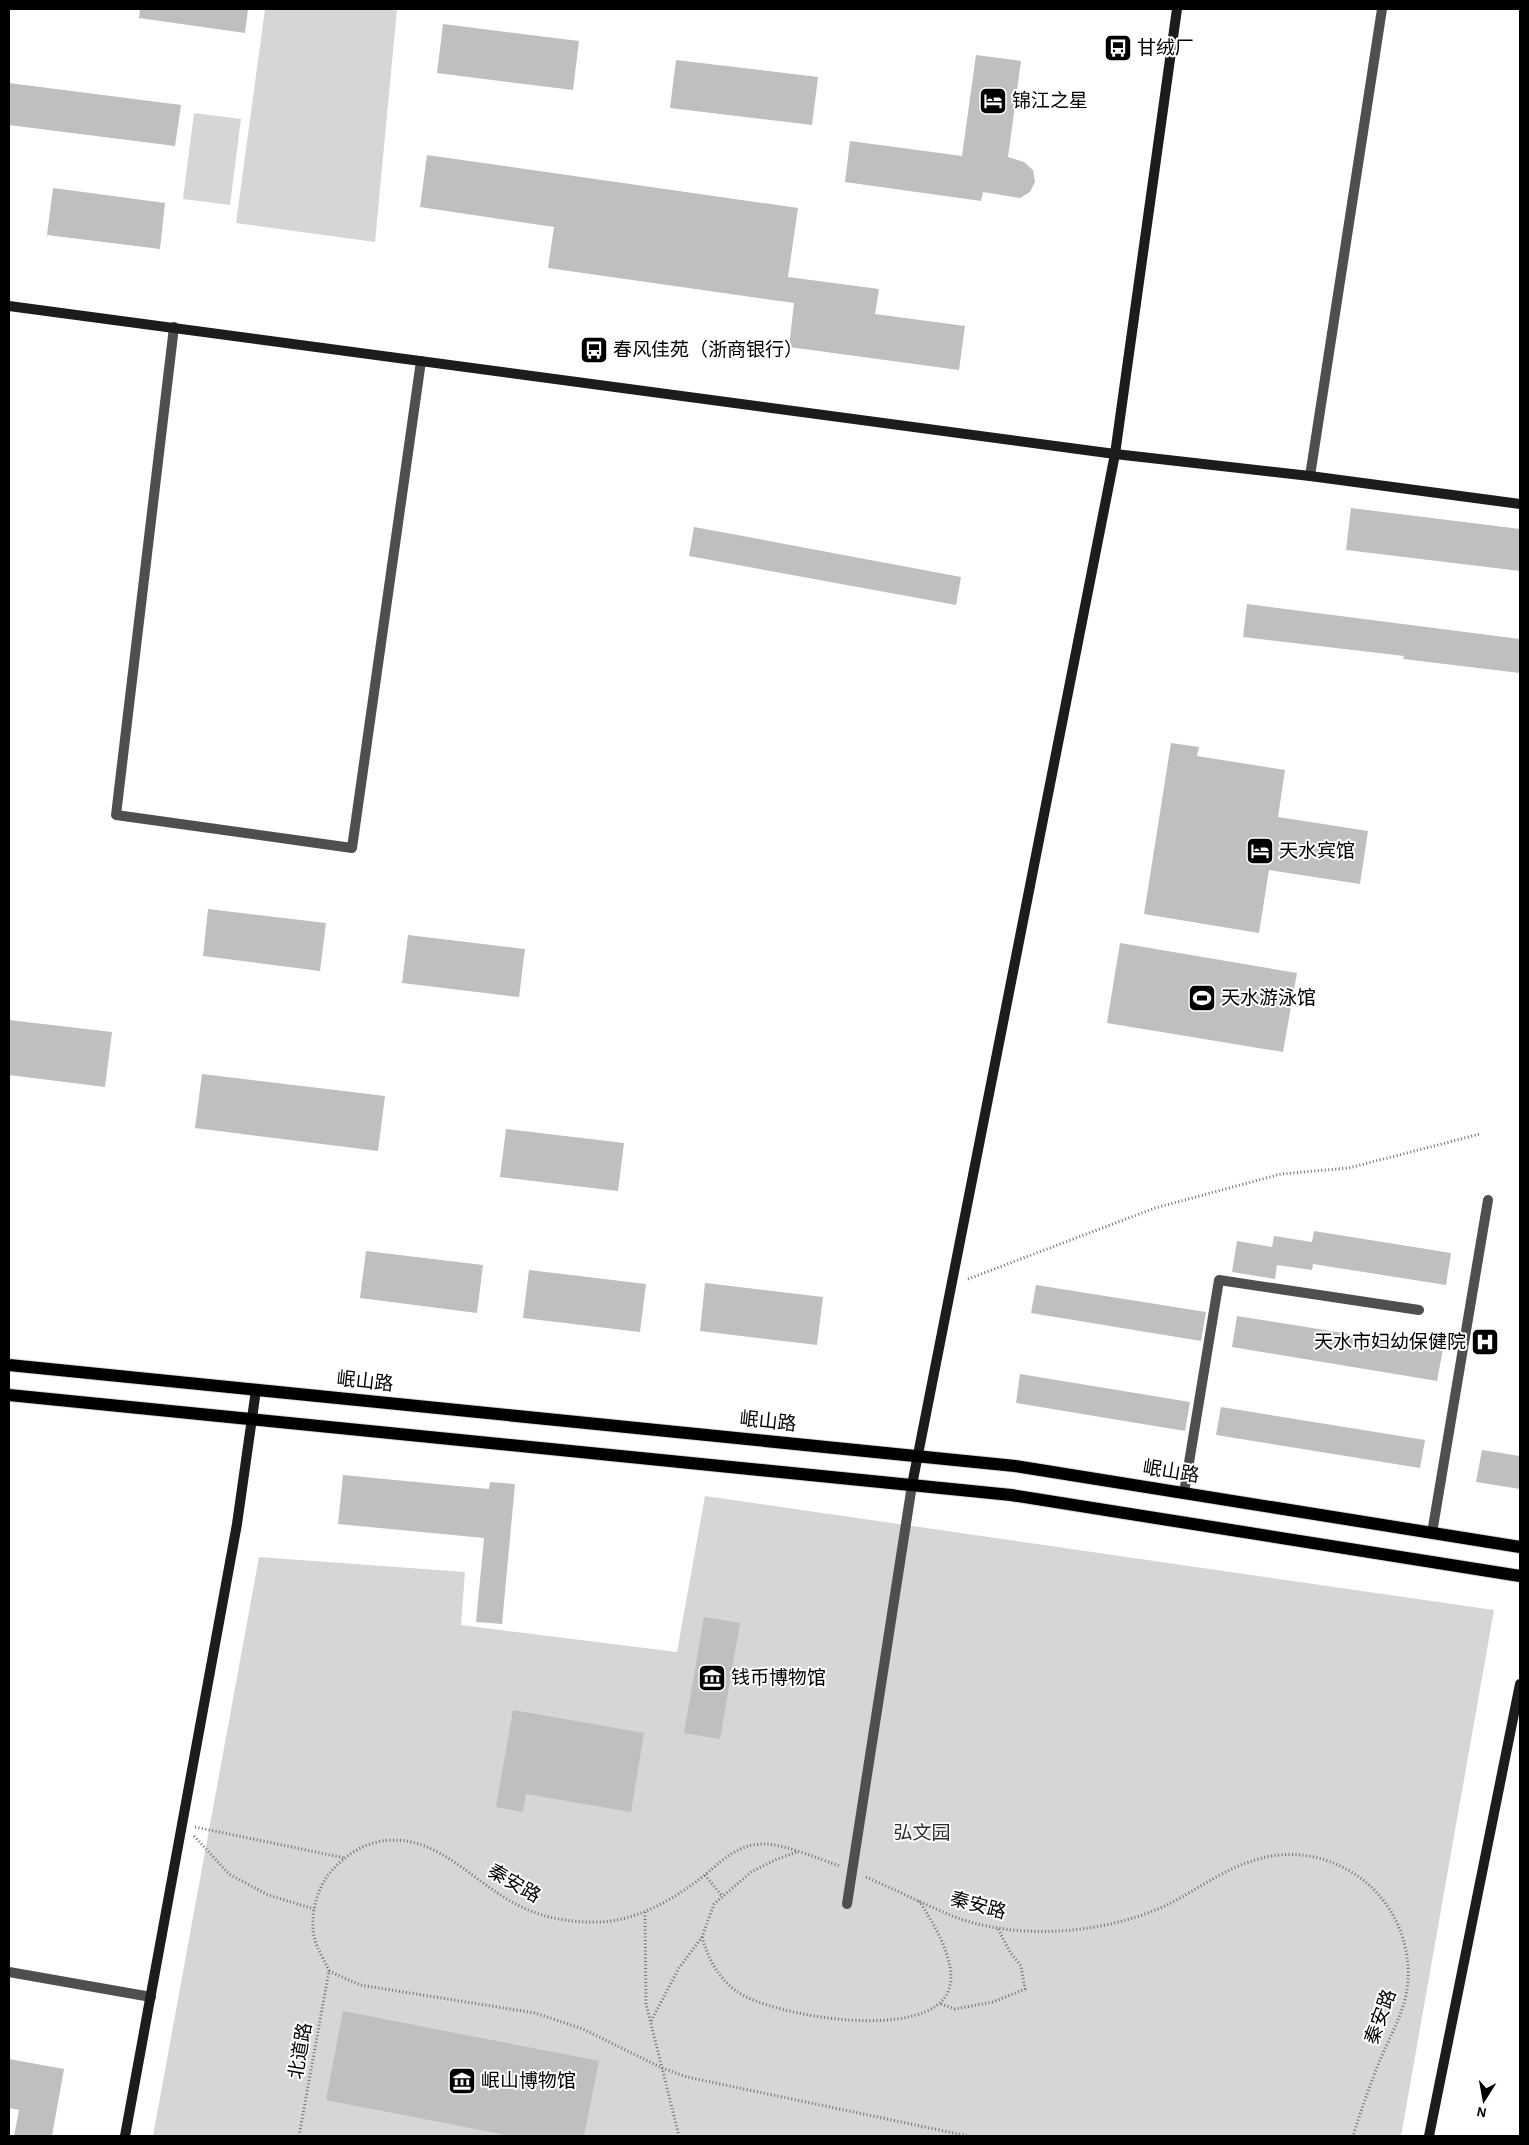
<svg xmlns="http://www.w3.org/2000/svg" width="1529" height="2145" viewBox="0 0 1529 2145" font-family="'Alegreya Sans','Noto Sans SC',sans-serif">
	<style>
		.green { fill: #d6d6d6 }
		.building { fill: #bfbfbf }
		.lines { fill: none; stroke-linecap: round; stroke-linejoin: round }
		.primary-casing { stroke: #dbdbdb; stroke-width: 14 }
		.path { stroke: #717171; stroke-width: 3; stroke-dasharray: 1 2.5; stroke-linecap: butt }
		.lane { stroke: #4f4f4f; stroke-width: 10 }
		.street { stroke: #4f4f4f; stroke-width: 10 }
		.secondary { stroke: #1c1c1c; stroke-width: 10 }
		.primary { stroke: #000; stroke-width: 12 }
		.labels { text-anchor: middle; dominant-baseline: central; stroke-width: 4; stroke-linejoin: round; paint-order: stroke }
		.poi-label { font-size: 19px; fill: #000; stroke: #fff; text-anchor: start }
		.street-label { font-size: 19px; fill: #000; stroke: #fff }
		.park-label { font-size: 19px; fill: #2d2d2d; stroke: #fff }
	</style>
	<rect width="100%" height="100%" fill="#fff"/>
	<g class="green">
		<polygon points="265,9 397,9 375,242 236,223"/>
		<polygon points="194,113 241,119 230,205 183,199"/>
		<polygon points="705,1496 1494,1610 1401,2136 153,2136 259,1557 465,1572 461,1625 677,1652"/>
	</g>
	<g class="building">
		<polygon points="140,9 248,9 245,33 139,18"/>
		<polygon points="443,24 579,41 573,90 437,73"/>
		<polygon points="976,55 1021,61 1008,157 1024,162 1033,170 1035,182 1030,192 1020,198 983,192 981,201 845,182 850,141 962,156"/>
		<polygon points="676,60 818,77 812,125 670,108"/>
		<polygon points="9,83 181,105 175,146 9,125"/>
		<polygon points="427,155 798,208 788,277 879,289 875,314 965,326 959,370 789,347 794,303 548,268 554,227 420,207"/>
		<polygon points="53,188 165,203 160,249 47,235"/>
		<polygon points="1351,508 1520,529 1520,571 1346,550"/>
		<polygon points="694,527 961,577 956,605 689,556"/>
		<polygon points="1247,604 1520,639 1520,673 1403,659 1404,656 1243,637"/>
		<polygon points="1171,743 1199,747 1197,756 1285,770 1278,817 1368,831 1360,884 1269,870 1259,933 1144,914"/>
		<polygon points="208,909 326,923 320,971 203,956"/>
		<polygon points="408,935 525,949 519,997 402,983"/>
		<polygon points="1120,943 1297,973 1283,1052 1107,1023"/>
		<polygon points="9,1020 112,1032 105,1087 9,1075"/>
		<polygon points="202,1074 385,1096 378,1151 195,1128"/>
		<polygon points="506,1129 624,1143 618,1191 500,1177"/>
		<polygon points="1314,1231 1451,1253 1446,1285 1313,1264 1312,1270 1277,1265 1275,1279 1232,1272 1237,1241 1272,1247 1274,1236 1312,1242"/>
		<polygon points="366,1251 483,1265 477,1313 360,1298"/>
		<polygon points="529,1270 646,1284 640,1332 523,1318"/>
		<polygon points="705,1283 823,1297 817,1345 700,1331"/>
		<polygon points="1036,1285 1206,1312 1201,1341 1031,1313"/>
		<polygon points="1237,1316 1443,1349 1437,1381 1232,1347"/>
		<polygon points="1020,1374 1190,1402 1185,1431 1016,1403"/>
		<polygon points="1221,1407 1425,1440 1420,1468 1216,1435"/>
		<polygon points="1482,1450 1520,1456 1520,1489 1476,1482"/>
		<polygon points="343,1475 489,1489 490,1482 515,1484 502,1624 476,1622 484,1538 338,1524"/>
		<polygon points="704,1617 740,1623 720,1739 684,1733"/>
		<polygon points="513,1710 644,1733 631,1812 526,1794 523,1812 496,1807"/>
		<polygon points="343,2011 599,2061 584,2136 511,2136 326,2100"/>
		<polygon points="9,2059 64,2069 52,2136 14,2136 19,2110 9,2108"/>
	</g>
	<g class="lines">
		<g class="primary-casing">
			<g id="primary">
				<polyline points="9,1365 1015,1466 1520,1547"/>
				<polyline points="9,1395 1011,1495 1520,1576"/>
			</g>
		</g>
		<g class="path">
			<polyline points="968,1279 1155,1208 1281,1174 1349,1168 1480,1134"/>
			<polyline points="195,1827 345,1858"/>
			<polyline points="194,1836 229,1874 268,1895 314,1909"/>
			<polyline points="705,1875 722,1896"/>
			<path d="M 866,1877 C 896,1890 925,1905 955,1917 C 987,1929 1025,1933 1059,1931 C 1096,1929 1136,1920 1169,1904 C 1196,1890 1223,1870 1252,1861 C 1286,1849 1323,1854 1353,1873 C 1396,1899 1418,1955 1404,2003 C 1398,2023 1388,2041 1380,2060 C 1370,2085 1361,2110 1353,2136"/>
			<polyline points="645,1912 646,2004 679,2136"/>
			<path d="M 702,1937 C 708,1959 718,1977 736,1991 C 772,2017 932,2043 949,1989 C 958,1963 933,1922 919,1901"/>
			<path d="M 329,1971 C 325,1961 318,1951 315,1940 C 309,1919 316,1892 328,1875 C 341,1859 357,1847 377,1842 C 433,1830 469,1879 514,1903 C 541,1918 570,1923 601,1922 C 636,1920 669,1902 697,1881 C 719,1865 734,1844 764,1844 C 784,1844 819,1859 840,1866"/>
			<polyline points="329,1971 360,1985 535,2013 583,2029 662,2068 687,2077 968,2136"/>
			<polyline points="941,2004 955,2009 993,2002 1025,1989 1021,1966 1010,1952 997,1927"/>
			<polyline points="651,2021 679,1968 702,1937 714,1904 751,1872 777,1859 797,1852"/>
			<polyline points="299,2136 329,1971"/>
		</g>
		<g class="lane">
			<polyline points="1184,1493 1219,1280 1419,1310"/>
			<polyline points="1432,1533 1488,1200"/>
		</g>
		<g class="street">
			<polyline points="174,327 116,815 352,848 421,361"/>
			<polyline points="1310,476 1382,9"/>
			<polyline points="847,1904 912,1485"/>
			<polyline points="9,1972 151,1997"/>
		</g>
		<g class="secondary">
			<polyline points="9,306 1115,454 1310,476 1520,504"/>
			<polyline points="912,1485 1115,454 1177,9"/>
			<polyline points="125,2136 237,1524 256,1390"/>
			<polyline points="1429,2136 1520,1684"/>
		</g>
		<use href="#primary" class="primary"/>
	</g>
	<defs>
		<g id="bus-square" transform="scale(1.4375)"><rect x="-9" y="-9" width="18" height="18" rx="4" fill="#000" stroke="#fff"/><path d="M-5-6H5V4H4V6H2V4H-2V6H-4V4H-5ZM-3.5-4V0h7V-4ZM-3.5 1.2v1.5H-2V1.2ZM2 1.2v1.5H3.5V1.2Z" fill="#fff"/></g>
		<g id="hotel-square" transform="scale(1.4375)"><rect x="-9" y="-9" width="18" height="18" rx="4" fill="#000" stroke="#fff"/><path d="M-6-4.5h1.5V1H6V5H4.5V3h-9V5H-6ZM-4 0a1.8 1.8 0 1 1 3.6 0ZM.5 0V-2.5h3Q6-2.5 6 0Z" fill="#fff"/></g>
		<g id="stadium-square" transform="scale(1.4375)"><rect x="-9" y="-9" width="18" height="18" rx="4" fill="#000" stroke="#fff"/><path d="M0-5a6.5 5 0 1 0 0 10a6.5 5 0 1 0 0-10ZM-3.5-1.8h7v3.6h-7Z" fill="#fff"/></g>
		<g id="hospital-square" transform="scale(1.4375)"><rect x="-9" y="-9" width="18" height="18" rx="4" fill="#000" stroke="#fff"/><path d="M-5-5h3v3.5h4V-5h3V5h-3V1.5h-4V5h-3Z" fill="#fff"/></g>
		<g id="museum-square" transform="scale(1.4375)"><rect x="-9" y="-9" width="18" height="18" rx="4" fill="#000" stroke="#fff"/><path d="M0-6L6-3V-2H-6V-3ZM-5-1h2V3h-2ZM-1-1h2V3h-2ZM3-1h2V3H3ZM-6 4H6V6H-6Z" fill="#fff"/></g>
	</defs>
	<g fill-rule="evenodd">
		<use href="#bus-square" x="1118" y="48"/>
		<use href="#hotel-square" x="993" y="101"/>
		<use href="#bus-square" x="594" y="350"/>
		<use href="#hotel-square" x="1260" y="851"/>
		<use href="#stadium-square" x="1202" y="998"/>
		<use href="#hospital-square" x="1485" y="1342"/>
		<use href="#museum-square" x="712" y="1678"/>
		<use href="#museum-square" x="462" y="2081"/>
	</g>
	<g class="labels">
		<g class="poi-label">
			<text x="1137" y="48">甘绒厂</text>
			<text x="1012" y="101">锦江之星</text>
			<text x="613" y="350">春风佳苑（浙商银行）</text>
			<text x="1279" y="851">天水宾馆</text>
			<text x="1221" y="998">天水游泳馆</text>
			<text x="1466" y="1342" text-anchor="end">天水市妇幼保健院</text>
			<text x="731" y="1678">钱币博物馆</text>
			<text x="481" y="2081">岷山博物馆</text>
		</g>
		<g class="street-label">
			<text transform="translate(365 1382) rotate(6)">岷山路</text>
			<text transform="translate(768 1422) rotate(6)">岷山路</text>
			<text transform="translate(1171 1472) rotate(9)">岷山路</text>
			<text transform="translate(514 1884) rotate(30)">秦安路</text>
			<text transform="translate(978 1906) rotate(15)">秦安路</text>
			<text transform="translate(1381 2017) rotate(-70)">秦安路</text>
			<text transform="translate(301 2051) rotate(-80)">北道路</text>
		</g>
		<g class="park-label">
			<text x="922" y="1833">弘文园</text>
		</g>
	</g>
	<rect width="1529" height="2145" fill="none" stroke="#000000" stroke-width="20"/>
	<g transform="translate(1484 2100) rotate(191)" stroke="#ffffff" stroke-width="4" paint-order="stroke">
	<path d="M0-4L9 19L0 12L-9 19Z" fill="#000000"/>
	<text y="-8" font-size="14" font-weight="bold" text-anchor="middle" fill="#000000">N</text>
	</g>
</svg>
